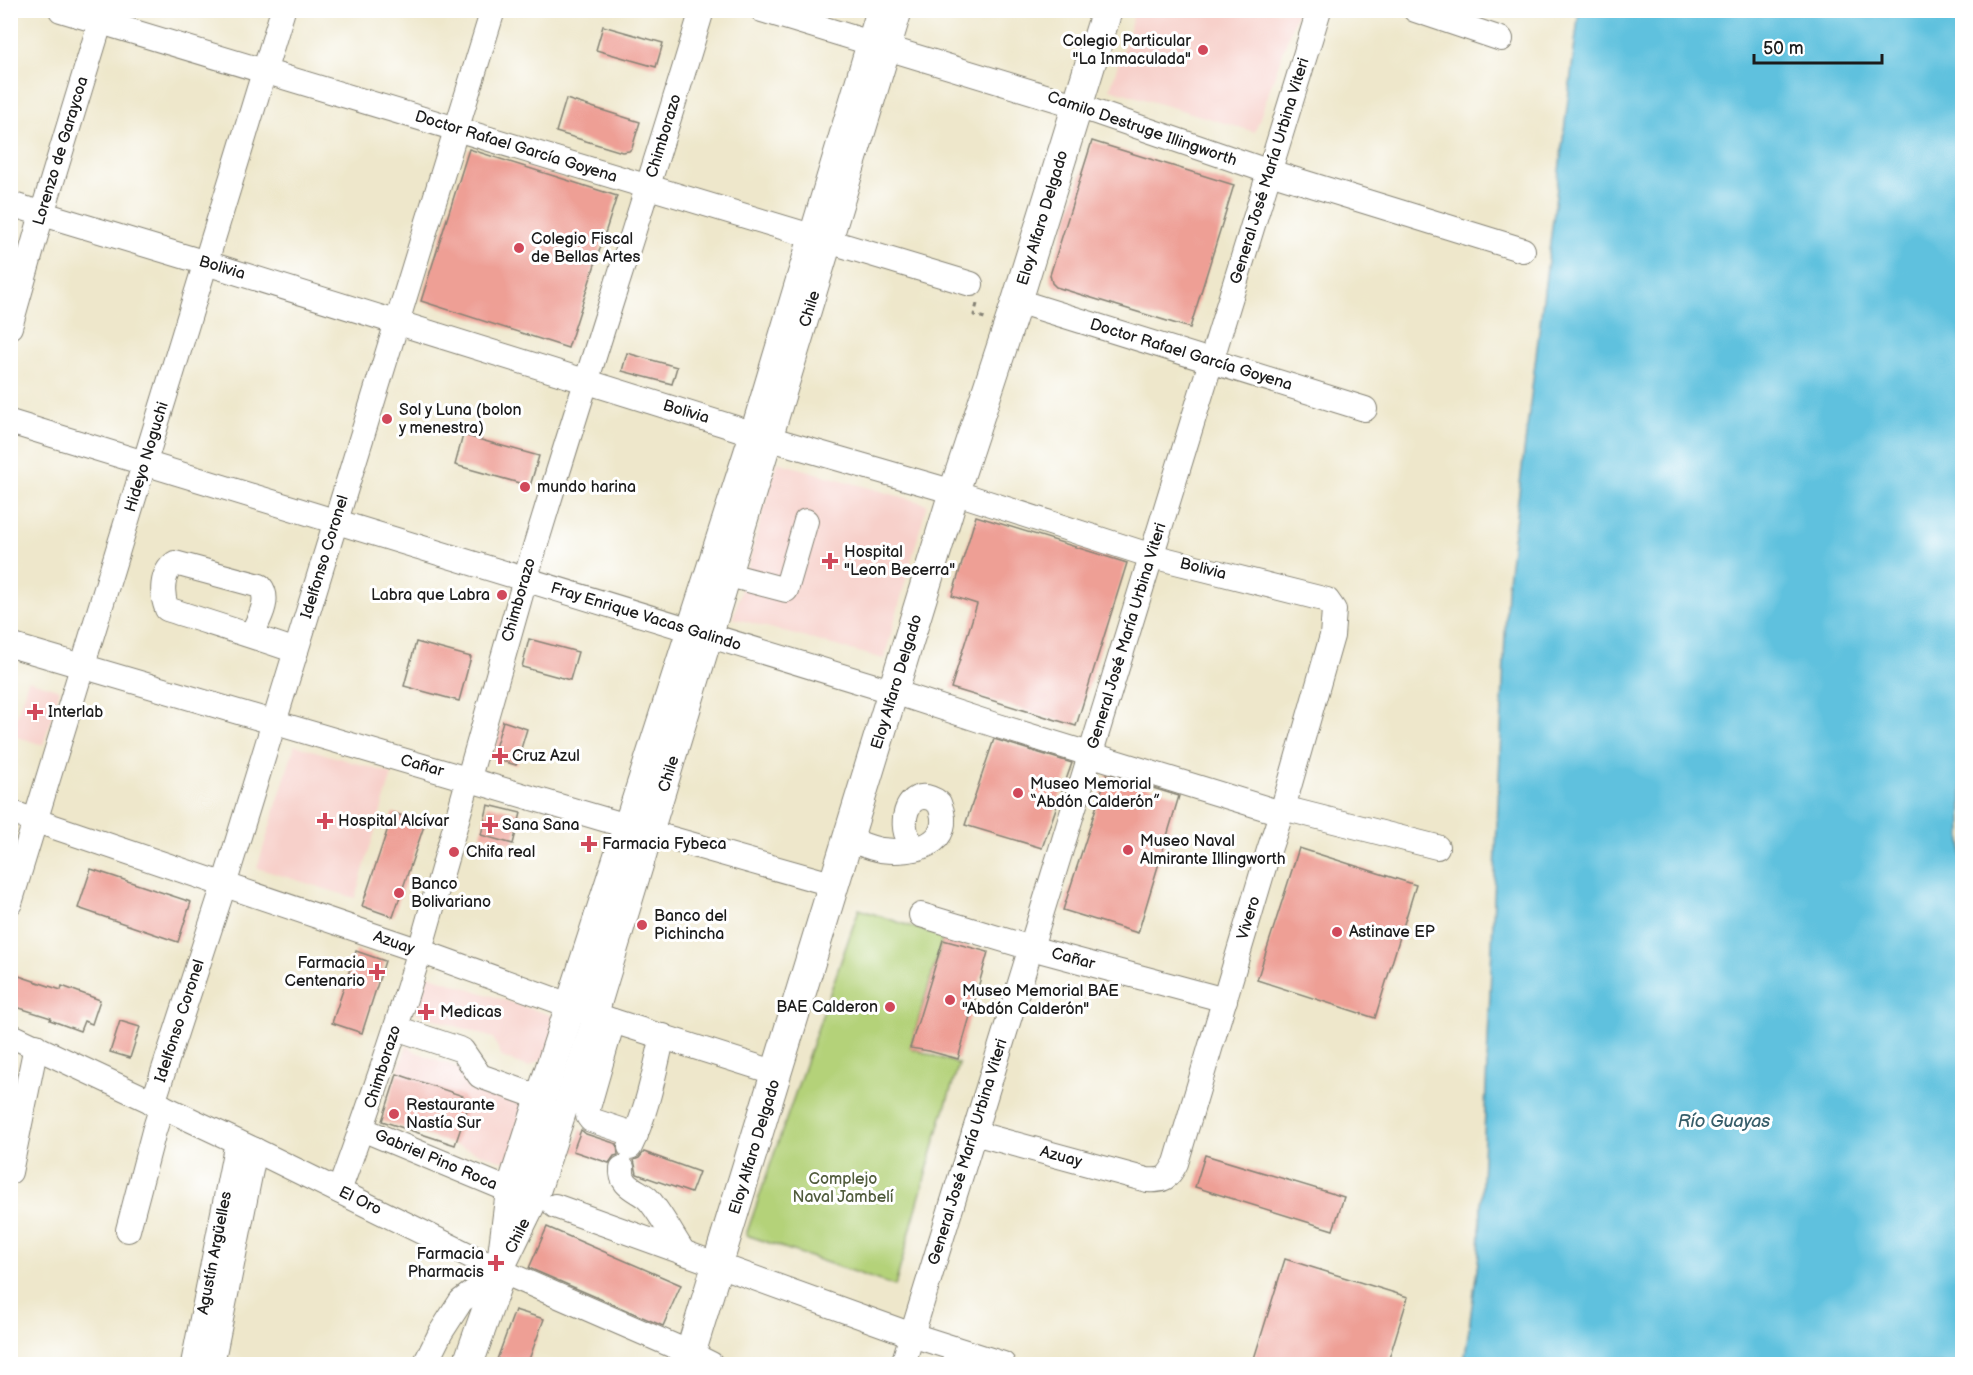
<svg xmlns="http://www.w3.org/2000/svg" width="1973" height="1375" viewBox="0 0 1973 1375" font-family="'Balsamiq Sans',sans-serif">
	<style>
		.built { fill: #f7d0ca }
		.green { fill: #b4d279; stroke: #68774a; stroke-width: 1.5 }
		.water { fill: #5fc1de; stroke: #3e6e7d; stroke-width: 1.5 }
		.building { fill: #ee9f95 }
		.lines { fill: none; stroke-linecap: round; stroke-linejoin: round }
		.minor-casing { stroke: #858274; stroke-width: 26 }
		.major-casing { stroke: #858274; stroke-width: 32 }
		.path { stroke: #858274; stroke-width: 3; stroke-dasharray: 4.5 4.5; stroke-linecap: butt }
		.minor { stroke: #fff; stroke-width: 24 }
		.major { stroke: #fff; stroke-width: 30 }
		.poi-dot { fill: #d1495b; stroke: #fff; stroke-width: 2 }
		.labels { text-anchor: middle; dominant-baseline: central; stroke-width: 6; stroke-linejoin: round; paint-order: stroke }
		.poi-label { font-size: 16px; fill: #1c1c1c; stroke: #fff; text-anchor: start }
		.street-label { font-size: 16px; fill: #1c1c1c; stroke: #fff }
		.park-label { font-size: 16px; fill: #515c3d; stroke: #fff }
		.water-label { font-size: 18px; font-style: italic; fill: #375e6a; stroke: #fff }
	</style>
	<rect width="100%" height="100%" fill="#fff"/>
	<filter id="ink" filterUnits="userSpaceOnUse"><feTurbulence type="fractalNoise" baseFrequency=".0167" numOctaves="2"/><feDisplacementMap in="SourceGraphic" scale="12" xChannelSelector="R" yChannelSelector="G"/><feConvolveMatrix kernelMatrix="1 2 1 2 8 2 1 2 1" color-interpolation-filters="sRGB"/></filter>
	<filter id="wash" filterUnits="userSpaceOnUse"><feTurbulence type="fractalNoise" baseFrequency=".008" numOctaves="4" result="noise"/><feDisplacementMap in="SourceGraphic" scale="24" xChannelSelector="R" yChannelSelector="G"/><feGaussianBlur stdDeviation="1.35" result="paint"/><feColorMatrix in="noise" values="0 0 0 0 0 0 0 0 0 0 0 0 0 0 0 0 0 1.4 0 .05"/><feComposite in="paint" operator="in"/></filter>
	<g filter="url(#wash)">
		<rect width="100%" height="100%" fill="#eee7cb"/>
		<g class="built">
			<polygon points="1135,11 1297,11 1255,132 1110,89"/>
			<polygon points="777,462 927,504 884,659 733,618"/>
			<polygon points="28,680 60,690 43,745 11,735"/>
			<polygon points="295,745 392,774 355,898 257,868"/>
			<polygon points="428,975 559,1018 546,1057 528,1067 502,1057 493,1038 416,1013"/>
			<polygon points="407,1045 416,1052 459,1068 468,1088 533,1108 515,1165 455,1145 468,1107 397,1074"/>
		</g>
		<polygon class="green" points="859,909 943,937 910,1048 959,1064 940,1123 895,1286 746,1235"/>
		<polygon class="water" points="1579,11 1962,11 1962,1364 1464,1364 1479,1254 1507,588"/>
		<g id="blocks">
			<g class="building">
				<polygon points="603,26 663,43 656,67 596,50"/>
				<polygon points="566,99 640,122 632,148 629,151 622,152 556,132"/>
				<polygon points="1092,141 1234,185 1190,328 1056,287 1052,283 1050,275"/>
				<polygon points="469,149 617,196 568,348 421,301"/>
				<polygon points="627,353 677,367 672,384 622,371"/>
				<polygon points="463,435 539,456 530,486 455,465"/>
				<polygon points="976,516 1127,563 1076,726 951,688 977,604 952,596"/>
				<polygon points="529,639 578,652 570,680 522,667"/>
				<polygon points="416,642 471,657 459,701 404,686"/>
				<polygon points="503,721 527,729 516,765 492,758"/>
				<polygon points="994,739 1072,763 1042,848 965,825"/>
				<polygon points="1107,774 1179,796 1138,933 1063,910"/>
				<polygon points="488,805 521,813 513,844 481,835"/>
				<polygon points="393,813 425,823 393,917 362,906"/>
				<polygon points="1299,848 1416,885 1375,1018 1257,980"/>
				<polygon points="91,869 191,902 178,942 78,908"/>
				<polygon points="943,940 988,952 958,1059 929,1051 910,1048"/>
				<polygon points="356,951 385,961 362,1033 332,1023"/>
				<polygon points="10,973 61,990 62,986 100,1000 92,1024 84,1021 80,1031 50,1020 51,1018 10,1005"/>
				<polygon points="120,1021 140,1027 130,1058 110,1052"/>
				<polygon points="397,1074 463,1096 468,1107 455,1145 382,1121"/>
				<polygon points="581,1130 586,1134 617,1144 618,1155 614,1156 609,1163 573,1151"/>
				<polygon points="644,1152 699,1172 691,1193 637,1174 634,1160 639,1158"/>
				<polygon points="1205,1155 1344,1197 1333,1230 1195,1187"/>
				<polygon points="547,1227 681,1285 663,1326 529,1268"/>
				<polygon points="1285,1259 1408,1297 1387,1365 1252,1365"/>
				<polygon points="515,1310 544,1319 527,1365 495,1365"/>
			</g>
		</g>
	</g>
	<g filter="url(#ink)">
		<use href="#blocks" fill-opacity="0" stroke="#858274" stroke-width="1.5"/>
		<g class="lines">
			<g class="minor-casing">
				<g id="minor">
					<polyline points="61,10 971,284"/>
					<polyline points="762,10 1078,106 1270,172 1523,250"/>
					<polyline points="1415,10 1501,39"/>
					<path d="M 10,204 L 206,263 L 771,439 L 954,492 L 1152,556 L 1327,600 L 1334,610 L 1332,636 L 1283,808 L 1269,850 L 1176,1163 C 1167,1179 1165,1181 1147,1180 L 974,1133"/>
					<polyline points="1017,301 1365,409"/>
					<polyline points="10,327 42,214 104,10"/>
					<polyline points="10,422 894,692 995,725 1281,813"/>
					<polyline points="729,575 786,590 806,521"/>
					<path d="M 251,636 C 257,622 272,600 260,586 L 175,563 C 161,573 161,594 167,609 C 210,623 253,636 296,651"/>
					<polyline points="10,645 651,833 835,885"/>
					<polyline points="1283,808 1437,847"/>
					<polyline points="10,812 420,951 613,1021 777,1073"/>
					<path d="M 848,839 C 859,843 870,848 881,850 C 912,854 957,846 939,803 C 915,785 900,810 906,833 C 908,839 912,844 916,849"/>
					<polyline points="10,903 283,10"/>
					<polyline points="921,915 1031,948 1225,1000"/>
					<polyline points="613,1021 588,1108 588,1116 591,1120 636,1135"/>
					<polyline points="396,1028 462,1050 480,1076 541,1098"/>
					<polyline points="10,1035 255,1150 501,1271 683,1350 711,1364"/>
					<polyline points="153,1103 224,885 493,10"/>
					<polyline points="362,1129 511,1191"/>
					<path d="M 630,1147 C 647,1112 654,1073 663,1036"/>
					<path d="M 622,1168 C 620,1186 636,1189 647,1198 C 657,1207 675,1240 684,1253"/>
					<polyline points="10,1172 36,1046"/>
					<path d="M 339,1191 C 368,1111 396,1031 420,950 C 456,827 489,703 525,580 C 582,389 645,201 702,10"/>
					<polyline points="555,1206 912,1335 1003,1364"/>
					<polyline points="128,1230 154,1131 162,1106"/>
					<polyline points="193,1364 237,1142"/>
					<polyline points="212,1364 255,1150"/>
					<polyline points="425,1364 441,1332 461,1301 501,1271 535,1201 596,1014 900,10"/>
					<polyline points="903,1364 1319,10"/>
				</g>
			</g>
			<g class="major-casing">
				<g id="major">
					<polyline points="468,1364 501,1271 511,1191 755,434 882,10"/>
					<polyline points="687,1364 954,492 1017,301 1107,10"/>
				</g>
			</g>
			<polyline class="path" points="977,304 974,315 988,319"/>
			<use href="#minor" class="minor"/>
			<use href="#major" class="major"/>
		</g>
	</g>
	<g class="poi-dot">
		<circle cx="1203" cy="50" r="6"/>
		<circle cx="519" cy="248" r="6"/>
		<circle cx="387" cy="419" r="6"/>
		<circle cx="525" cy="487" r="6"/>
		<path d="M827 552h6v6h6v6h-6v6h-6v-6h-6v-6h6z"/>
		<circle cx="502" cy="595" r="6"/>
		<path d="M32 703h6v6h6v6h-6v6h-6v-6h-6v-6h6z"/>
		<path d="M497 747h6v6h6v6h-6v6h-6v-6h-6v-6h6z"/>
		<circle cx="1018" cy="793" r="6"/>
		<path d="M322 812h6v6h6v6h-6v6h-6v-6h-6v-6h6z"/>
		<path d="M487 816h6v6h6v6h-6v6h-6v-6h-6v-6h6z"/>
		<path d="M586 835h6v6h6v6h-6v6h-6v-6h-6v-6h6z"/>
		<circle cx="1128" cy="850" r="6"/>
		<circle cx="454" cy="852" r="6"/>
		<circle cx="399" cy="893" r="6"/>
		<circle cx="642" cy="925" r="6"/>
		<circle cx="1337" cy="932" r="6"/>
		<path d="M374 963h6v6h6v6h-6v6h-6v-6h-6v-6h6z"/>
		<circle cx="950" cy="1000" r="6"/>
		<circle cx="890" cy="1007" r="6"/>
		<path d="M423 1003h6v6h6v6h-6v6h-6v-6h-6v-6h6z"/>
		<circle cx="394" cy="1114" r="6"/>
		<path d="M493 1254h6v6h6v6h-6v6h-6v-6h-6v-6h6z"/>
	</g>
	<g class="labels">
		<g class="poi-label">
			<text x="1191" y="41" text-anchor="end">Colegio Particular<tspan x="1191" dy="18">"La Inmaculada"</tspan></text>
			<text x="531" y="239">Colegio Fiscal<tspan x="531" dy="18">de Bellas Artes</tspan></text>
			<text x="399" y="410">Sol y Luna (bolon<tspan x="399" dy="18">y menestra)</tspan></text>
			<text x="537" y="487">mundo harina</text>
			<text x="844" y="552">Hospital<tspan x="844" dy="18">"Leon Becerra"</tspan></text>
			<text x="490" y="595" text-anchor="end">Labra que Labra</text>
			<text x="48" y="712">Interlab</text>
			<text x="512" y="756">Cruz Azul</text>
			<text x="1030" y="784">Museo Memorial<tspan x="1030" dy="18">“Abdón Calderón”</tspan></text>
			<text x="338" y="821">Hospital Alcívar</text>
			<text x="502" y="825">Sana Sana</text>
			<text x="1140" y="841">Museo Naval<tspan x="1140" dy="18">Almirante Illingworth</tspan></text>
			<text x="602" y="844">Farmacia Fybeca</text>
			<text x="466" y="852">Chifa real</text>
			<text x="411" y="884">Banco<tspan x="411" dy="18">Bolivariano</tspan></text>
			<text x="654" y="916">Banco del<tspan x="654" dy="18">Pichincha</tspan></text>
			<text x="1349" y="932">Astinave EP</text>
			<text x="365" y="963" text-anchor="end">Farmacia<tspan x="365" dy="18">Centenario</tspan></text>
			<text x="962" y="991">Museo Memorial BAE<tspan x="962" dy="18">"Abdón Calderón"</tspan></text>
			<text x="878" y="1007" text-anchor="end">BAE Calderon</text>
			<text x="440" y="1012">Medicas</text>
			<text x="406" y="1105">Restaurante<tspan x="406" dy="18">Nastía Sur</tspan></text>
			<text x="484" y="1254" text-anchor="end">Farmacia<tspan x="484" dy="18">Pharmacis</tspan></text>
		</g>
		<g class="street-label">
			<text transform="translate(1142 129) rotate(19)">Camilo Destruge Illingworth</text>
			<text transform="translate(664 136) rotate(-73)">Chimborazo</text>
			<text transform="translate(516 147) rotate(17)">Doctor Rafael García Goyena</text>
			<text transform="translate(61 151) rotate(-73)">Lorenzo de Garaycoa</text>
			<text transform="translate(1270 171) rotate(-73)">General José María Urbina Viteri</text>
			<text transform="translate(1043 218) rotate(-73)">Eloy Alfaro Delgado</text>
			<text transform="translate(222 268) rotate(17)">Bolivia</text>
			<text transform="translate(810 309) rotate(-73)">Chile</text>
			<text transform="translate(1191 355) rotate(17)">Doctor Rafael García Goyena</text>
			<text transform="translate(686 412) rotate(17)">Bolivia</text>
			<text transform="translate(147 457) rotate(-73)">Hideyo Noguchi</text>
			<text transform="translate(325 557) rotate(-73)">Idelfonso Coronel</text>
			<text transform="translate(1203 569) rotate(14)">Bolivia</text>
			<text transform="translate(519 600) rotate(-74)">Chimborazo</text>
			<text transform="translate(646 617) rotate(17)">Fray Enrique Vacas Galindo</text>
			<text transform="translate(1127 636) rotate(-73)">General José María Urbina Viteri</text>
			<text transform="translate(897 682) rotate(-73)">Eloy Alfaro Delgado</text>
			<text transform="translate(422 766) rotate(16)">Cañar</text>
			<text transform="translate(669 774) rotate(-73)">Chile</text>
			<text transform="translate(1249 918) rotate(-73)">Vivero</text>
			<text transform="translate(394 943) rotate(19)">Azuay</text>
			<text transform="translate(1073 959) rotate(15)">Cañar</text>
			<text transform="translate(180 1021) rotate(-72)">Idelfonso Coronel</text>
			<text transform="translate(383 1067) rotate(-72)">Chimborazo</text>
			<text transform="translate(755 1147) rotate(-73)">Eloy Alfaro Delgado</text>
			<text transform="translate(968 1152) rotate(-73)">General José María Urbina Viteri</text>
			<text transform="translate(1061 1157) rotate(15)">Azuay</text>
			<text transform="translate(436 1160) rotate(23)">Gabriel Pino Roca</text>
			<text transform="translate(360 1201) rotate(26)">El Oro</text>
			<text transform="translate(518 1236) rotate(-64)">Chile</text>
			<text transform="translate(215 1253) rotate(-79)">Agustín Argüelles</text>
		</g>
		<g class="park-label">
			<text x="843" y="1179">Complejo<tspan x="843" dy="18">Naval Jambelí</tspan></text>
		</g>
		<g class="water-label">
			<text x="1724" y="1121">Río Guayas</text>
		</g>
	</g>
	<rect width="1973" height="1375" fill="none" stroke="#fff" stroke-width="36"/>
	<path d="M1754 54v9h128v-9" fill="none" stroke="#1c1c1c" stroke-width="3"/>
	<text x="1763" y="54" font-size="18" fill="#1c1c1c" stroke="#ffffff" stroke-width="4.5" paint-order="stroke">50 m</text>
</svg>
